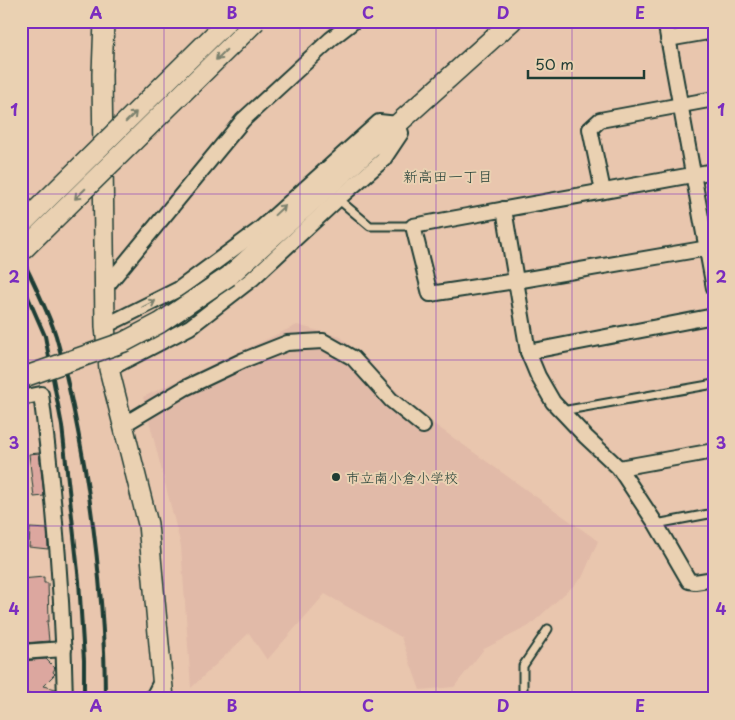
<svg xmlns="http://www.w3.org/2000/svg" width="735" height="720" viewBox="0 0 735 720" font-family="'Playpen Sans','Klee One',sans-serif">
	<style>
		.built { fill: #e1baa8 }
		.building { fill: #dca79f; stroke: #1f3d34 }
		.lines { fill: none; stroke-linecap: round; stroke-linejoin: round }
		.lane-casing { stroke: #1f3d34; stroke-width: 11 }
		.street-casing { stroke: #1f3d34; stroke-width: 18 }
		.secondary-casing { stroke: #1f3d34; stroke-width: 22 }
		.lane { stroke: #ead1b2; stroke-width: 7 }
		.street { stroke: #ead1b2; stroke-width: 14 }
		.secondary { stroke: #ead1b2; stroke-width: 19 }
		.rail { stroke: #1f3d34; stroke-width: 4 }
		.secondary-bridge-casing { stroke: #1f3d34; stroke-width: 22; stroke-linecap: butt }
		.secondary-bridge { stroke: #ead1b2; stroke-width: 19 }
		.oneway { stroke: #7a806d }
		.grid { fill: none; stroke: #7b2cbf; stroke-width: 1; stroke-opacity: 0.55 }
		.poi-dot { fill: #1f3d34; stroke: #ead1b2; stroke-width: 2 }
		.labels { text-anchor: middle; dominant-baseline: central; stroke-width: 4; stroke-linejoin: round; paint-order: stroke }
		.poi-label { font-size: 14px; fill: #1f3d34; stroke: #ead1b2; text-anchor: start }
		.neighbourhood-label { font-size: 15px; fill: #1f3d34; stroke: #ead1b2 }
		.neatline { fill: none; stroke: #7b2cbf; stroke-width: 2 }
		.grid-label { font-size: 16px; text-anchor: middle; font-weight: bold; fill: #7b2cbf }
	</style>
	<rect width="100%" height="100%" fill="#e9c6ae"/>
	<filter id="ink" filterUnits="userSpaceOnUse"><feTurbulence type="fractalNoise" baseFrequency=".02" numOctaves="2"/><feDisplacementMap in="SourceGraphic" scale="10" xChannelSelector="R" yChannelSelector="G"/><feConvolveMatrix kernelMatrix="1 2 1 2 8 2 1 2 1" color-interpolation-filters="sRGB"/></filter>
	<g filter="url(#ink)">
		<polygon class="built" points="297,325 341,337 420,414 598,541 582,578 529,626 484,649 454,687 420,690 401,637 325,594 267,660 249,633 191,688 181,546 143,397"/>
		<g class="building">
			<polygon points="39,453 44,496 34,497 29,454"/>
			<polygon points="30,528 47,529 48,549 29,547"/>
			<polygon points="44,577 44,583 48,583 49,621 47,621 49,641 24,643 24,639 21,638 21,579"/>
			<polygon points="46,659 55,668 53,672 55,674 43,686 56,689 56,699 47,699 21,692 21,661"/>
		</g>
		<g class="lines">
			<g class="lane-casing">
				<g id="lane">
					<polyline points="338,199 370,226 413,226"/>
					<polyline points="562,411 714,384"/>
					<polyline points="656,524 714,513"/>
					<polyline points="523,699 523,666 548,629"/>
				</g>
			</g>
			<g class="street-casing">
				<g id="street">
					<polyline points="665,21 714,288"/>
					<polyline points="668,39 714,31"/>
					<polyline points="714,171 413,226 430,294 516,281 714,247"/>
					<polyline points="603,191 590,129 600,120 714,99"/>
					<polyline points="504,209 528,352 538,376 553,402 586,437 619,468 656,524 689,581 695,582 714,579"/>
					<polyline points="105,288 243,120 331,39 354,21"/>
					<polyline points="105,326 179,289 259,230 379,122 398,124 401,133 383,160 338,199 252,279 190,327 109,369"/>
					<polyline points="528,352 714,316"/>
					<path d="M 21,398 L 41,394 C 54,495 63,597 65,699"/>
					<polyline points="123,425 185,388 244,360 287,343 323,341 353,358 391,400 423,426"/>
					<polyline points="619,468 714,451"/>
					<polyline points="21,652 64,649"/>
					<polyline points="152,699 163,678"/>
				</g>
			</g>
			<g class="secondary-casing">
				<g id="secondary">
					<polyline points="104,21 102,74 105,326 109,369 148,524 164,699"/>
					<polyline points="229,276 512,21"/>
				</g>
			</g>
			<use href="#lane" class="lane"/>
			<use href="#street" class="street"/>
			<use href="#secondary" class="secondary"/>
			<g class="rail">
				<path d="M 21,256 C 32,280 48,311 56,336 C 68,379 77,424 85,469 C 97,545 105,621 105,699"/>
				<polyline points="21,281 45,336 62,426 79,581 84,660 84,699"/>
			</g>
			<g class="secondary-bridge-casing">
				<g id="secondary-bridge">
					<polyline points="21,225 228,21"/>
					<polyline points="21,252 256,21"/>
					<polyline points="21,378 124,342 160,323 229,276"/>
				</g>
			</g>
			<use href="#secondary-bridge" class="secondary-bridge"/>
		</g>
		<defs><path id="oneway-shaft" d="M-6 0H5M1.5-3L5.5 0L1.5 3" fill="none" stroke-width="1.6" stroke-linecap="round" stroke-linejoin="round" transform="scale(1.25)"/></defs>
		<g class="oneway">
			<use href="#oneway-shaft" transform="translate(221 55) rotate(135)"/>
			<use href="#oneway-shaft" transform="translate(131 117) rotate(-45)"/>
			<use href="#oneway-shaft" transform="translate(80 194) rotate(135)"/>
			<use href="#oneway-shaft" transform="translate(280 210) rotate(-43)"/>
			<use href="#oneway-shaft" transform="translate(149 304) rotate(-27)"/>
		</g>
	</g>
	<path class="grid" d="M 164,21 L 164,699M 300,21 L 300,699M 436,21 L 436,699M 572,21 L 572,699M 21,194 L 714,194M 21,360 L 714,360M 21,526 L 714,526"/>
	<circle class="poi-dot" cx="336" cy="477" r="5"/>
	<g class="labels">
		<g class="poi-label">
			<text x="346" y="477">市立南小倉小学校</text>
		</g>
		<g class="neighbourhood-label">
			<text x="448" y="175">新高田一丁目</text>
		</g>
	</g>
	<rect width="735" height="720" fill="none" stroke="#ead1b2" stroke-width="55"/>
	<path d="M528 70v8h116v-8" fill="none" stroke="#1f3d34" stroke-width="2.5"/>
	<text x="535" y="70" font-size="15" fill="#1f3d34" stroke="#ead1b2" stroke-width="4" paint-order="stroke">50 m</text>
	<rect x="28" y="28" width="680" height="664" class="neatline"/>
	<g class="grid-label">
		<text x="96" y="19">A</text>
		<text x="232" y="19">B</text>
		<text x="368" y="19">C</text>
		<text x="503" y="19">D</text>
		<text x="640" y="19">E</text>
		<text x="14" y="116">1</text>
		<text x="721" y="116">1</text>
		<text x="14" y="283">2</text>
		<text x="721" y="283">2</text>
		<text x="14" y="449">3</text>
		<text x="721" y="449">3</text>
		<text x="14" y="615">4</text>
		<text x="721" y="615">4</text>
		<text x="96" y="712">A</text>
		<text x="232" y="712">B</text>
		<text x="368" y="712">C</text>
		<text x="503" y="712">D</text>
		<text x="640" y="712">E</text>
	</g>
</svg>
